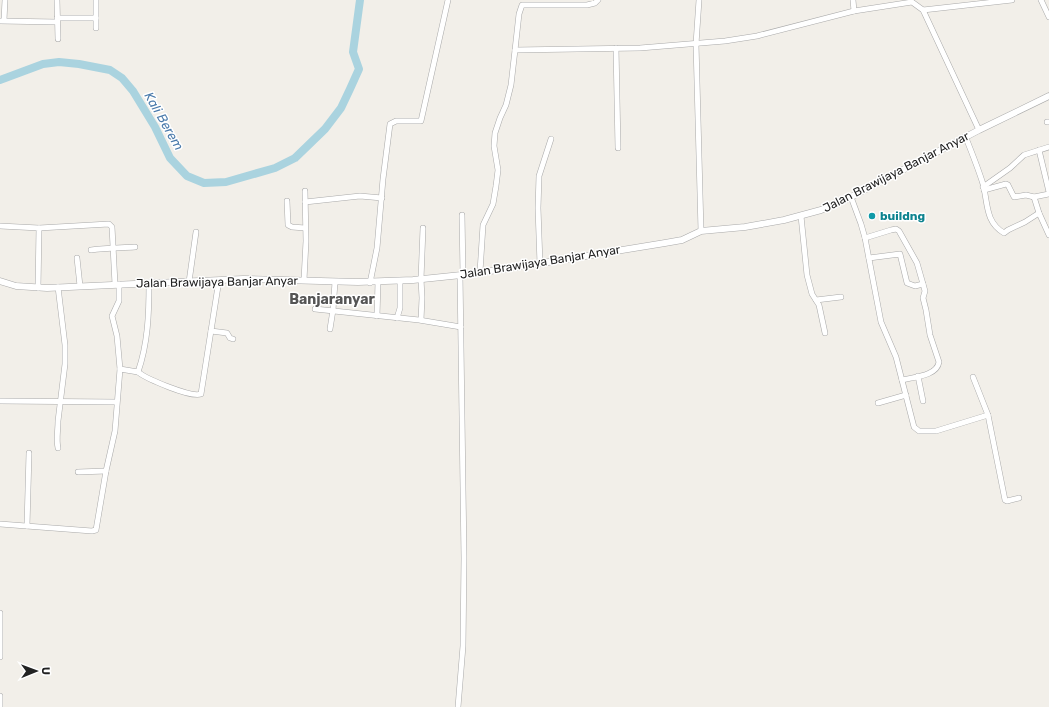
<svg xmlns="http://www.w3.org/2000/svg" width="1049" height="707" viewBox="0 0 1049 707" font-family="Rubik,sans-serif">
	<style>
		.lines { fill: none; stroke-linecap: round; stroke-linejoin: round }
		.river { stroke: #aad3df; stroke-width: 8 }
		.minor-casing { stroke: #a9a9a9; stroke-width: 6 }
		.tertiary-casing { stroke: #a9a9a9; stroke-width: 7 }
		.minor { stroke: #fff; stroke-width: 5 }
		.tertiary { stroke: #fff; stroke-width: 6 }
		.culture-dot { fill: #0f9aa8; stroke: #fff; stroke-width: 1.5 }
		.labels { text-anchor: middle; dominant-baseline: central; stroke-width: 3; stroke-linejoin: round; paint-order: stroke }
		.street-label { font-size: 12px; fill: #222; stroke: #fff }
		.culture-label { font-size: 12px; font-weight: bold; fill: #0d838f; stroke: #fff; text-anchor: start }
		.water-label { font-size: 13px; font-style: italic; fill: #4a7aab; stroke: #fff }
		.quarter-label { font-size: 14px; font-weight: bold; fill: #555; stroke: #fff }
	</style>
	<rect width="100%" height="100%" fill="#f2efe9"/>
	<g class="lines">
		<polyline class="river" points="0,80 43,64 59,62 79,64 110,70 122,78 133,91 155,127 170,158 187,176 204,183 226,182 275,168 295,158 325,129 341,108 350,89 359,69 353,52 360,0"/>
		<g class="minor-casing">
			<g id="minor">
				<polyline points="57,0 58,39"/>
				<polyline points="699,0 696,44 701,231"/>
				<polyline points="853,0 854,11"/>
				<polyline points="1041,0 1049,17"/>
				<polyline points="923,10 1012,0"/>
				<polyline points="57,18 96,18"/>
				<polyline points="4,20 5,0"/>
				<polyline points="0,21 57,22"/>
				<polyline points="96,28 96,0"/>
				<polyline points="616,48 618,148"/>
				<polyline points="515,50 519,14 522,5 587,5 595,3 598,0"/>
				<polyline points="1047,122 1049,122"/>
				<path d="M 966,138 C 972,153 978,168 983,184 C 988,203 985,222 1004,233 L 1008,230 L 1025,222 L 1039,213 L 1049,235"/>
				<polyline points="1039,150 1049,192"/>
				<polyline points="983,187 1010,168 1024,155 1049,147"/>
				<polyline points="984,190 1006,184 1008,185 1014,197 1026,195 1034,197 1049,194"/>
				<polyline points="851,197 861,224 865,238 881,322 896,357 914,427 919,431 936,431 988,415"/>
				<polyline points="1034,197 1039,213"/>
				<polyline points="287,201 288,225 292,227 305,228"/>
				<polyline points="305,202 360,196 382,198"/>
				<polyline points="462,215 463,274"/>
				<polyline points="801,216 807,275 812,294 819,305 825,333"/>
				<polyline points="0,226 39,228 38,288"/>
				<polyline points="39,228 109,224 112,227 115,284"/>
				<path d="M 865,238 L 891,230 L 896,229 L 899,231 L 917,263 L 925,291 L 923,298 L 926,310 L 930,335 L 939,362 C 937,376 914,377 902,380"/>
				<path d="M 91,250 C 106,248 120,248 135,247"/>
				<polyline points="77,258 80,286"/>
				<polyline points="869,258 900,254 907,283 915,286 923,284"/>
				<polyline points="540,264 538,208 539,176 551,139"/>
				<polyline points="480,272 483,225 493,204 496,186 498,170 494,146 495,133 500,118 506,105 511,85 515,50 640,48 725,41 757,36 854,11 912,2 923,10 979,130"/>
				<polyline points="304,280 306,241 305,191"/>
				<polyline points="189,282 196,232"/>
				<polyline points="370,283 377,248 383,179 390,124 396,121 421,121 448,0"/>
				<polyline points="119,284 119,301 112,316 117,336 120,369"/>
				<polyline points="816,300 841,297"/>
				<polyline points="315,309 419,320 461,327"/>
				<polyline points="377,316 378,282"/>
				<polyline points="397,318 400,308 400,281"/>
				<polyline points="421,320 422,298 421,279 423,228"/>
				<polyline points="330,329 333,310 335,282"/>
				<polyline points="211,331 227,333 230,338 233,339"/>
				<path d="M 138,372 C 147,379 191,398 201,394 L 219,280"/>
				<polyline points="918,376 923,401"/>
				<polyline points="973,377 988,415 1005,500 1007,501 1019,498"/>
				<polyline points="0,401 116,402"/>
				<polyline points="878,403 906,395"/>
				<path d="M 58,448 C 56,439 58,431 58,421 L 65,364 L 65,345 L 58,287"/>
				<polyline points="78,472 106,471"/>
				<path d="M 0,524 L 92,531 L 96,530 L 106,471 L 115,431 L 120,369 L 138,372 C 148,343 149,314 149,283"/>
				<polyline points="27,526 29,453"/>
				<polyline points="0,613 0,657"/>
				<polyline points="0,696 0,707"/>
				<polyline points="458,707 463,646 464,558 460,275"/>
			</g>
		</g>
		<g class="tertiary-casing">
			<polyline id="tertiary" points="0,281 16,286 47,288 243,279 358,282 413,280 471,274 555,261 665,243 682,240 701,231 745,227 784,220 821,210 851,197 979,130 1049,96"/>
		</g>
		<use href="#minor" class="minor"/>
		<use href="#tertiary" class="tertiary"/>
	</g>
	<circle class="culture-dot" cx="872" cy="216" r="4"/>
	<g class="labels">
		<g class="street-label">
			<text transform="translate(896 172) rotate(-27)">Jalan Brawijaya Banjar Anyar</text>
			<text transform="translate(540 262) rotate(-9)">Jalan Brawijaya Banjar Anyar</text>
			<text transform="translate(217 282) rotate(-1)">Jalan Brawijaya Banjar Anyar</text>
		</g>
		<g class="culture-label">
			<text x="880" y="216">buildng</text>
		</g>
		<g class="water-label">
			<text transform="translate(164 121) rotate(60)">Kali Berem</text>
		</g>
		<g class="quarter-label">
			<text x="332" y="299">Banjaranyar</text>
		</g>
	</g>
	<g transform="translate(36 671) rotate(89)" stroke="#ffffff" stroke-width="3" paint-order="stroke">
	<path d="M0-3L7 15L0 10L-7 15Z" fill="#222222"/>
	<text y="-6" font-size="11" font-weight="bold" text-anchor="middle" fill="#222222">U</text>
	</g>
</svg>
